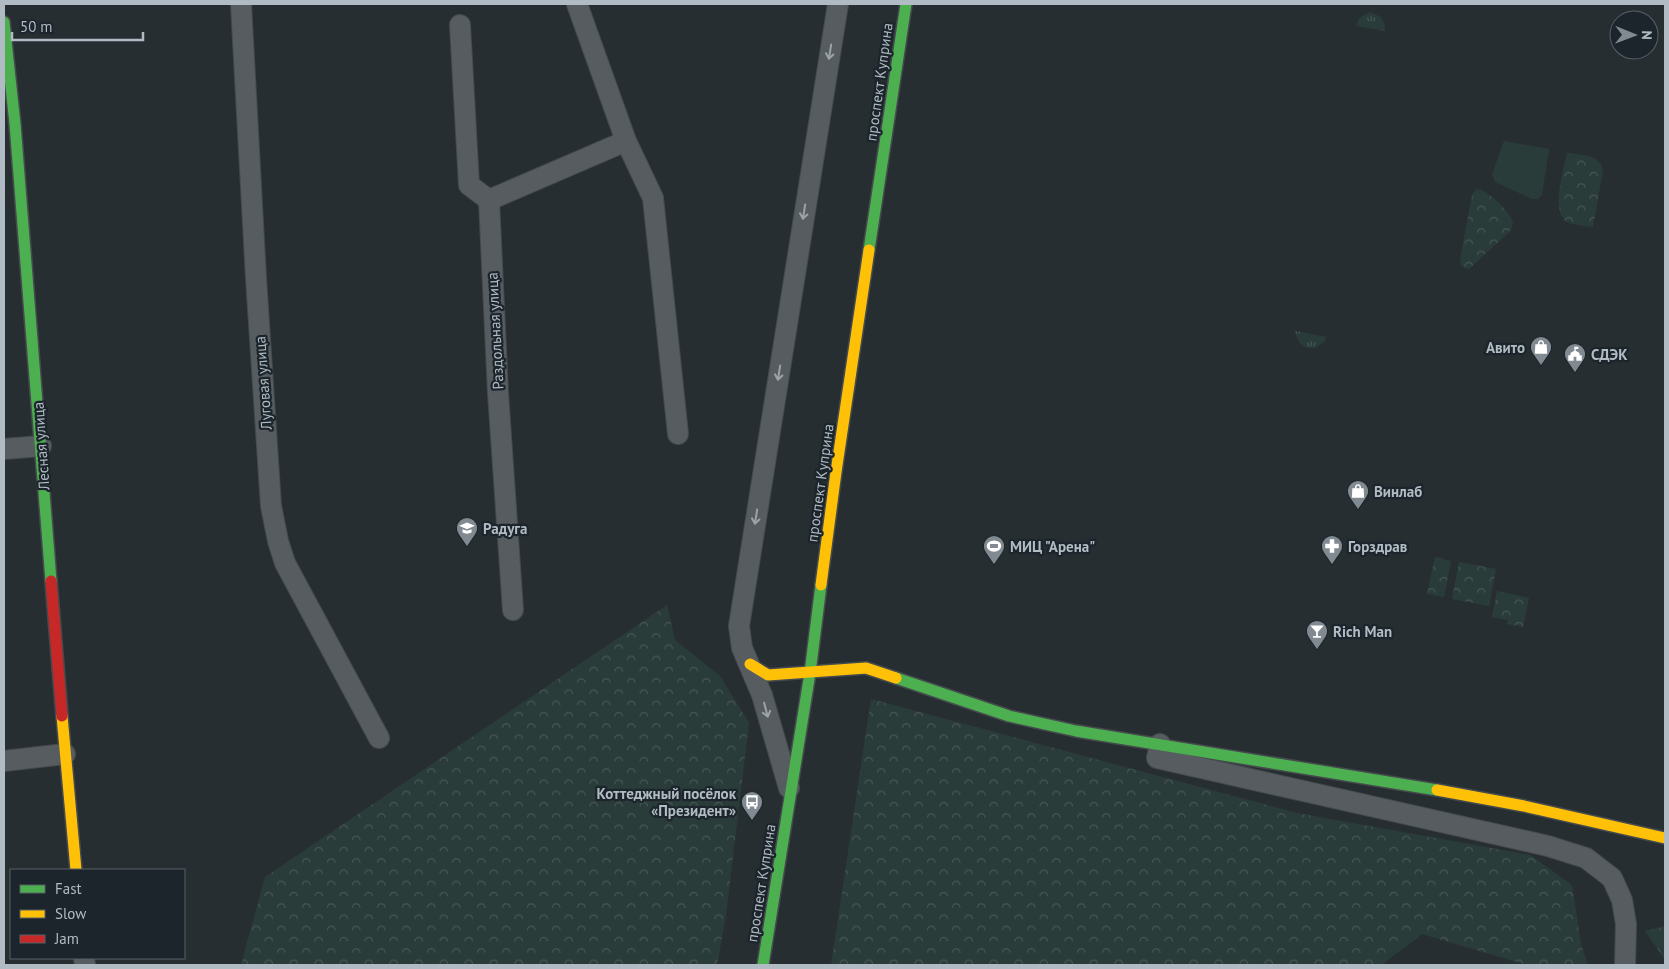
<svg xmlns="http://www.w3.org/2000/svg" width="1669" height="969" viewBox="0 0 1669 969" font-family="'PT Sans',sans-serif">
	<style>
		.grass { fill: url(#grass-tufts) }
		.forest { fill: url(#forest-crowns) }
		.pitch { fill: #2a3c39 }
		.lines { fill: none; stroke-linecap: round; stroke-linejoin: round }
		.street-casing { stroke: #454a4d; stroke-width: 22 }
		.fast-casing { stroke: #454a4d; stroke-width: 14 }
		.slow-casing { stroke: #454a4d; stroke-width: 14 }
		.jam-casing { stroke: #454a4d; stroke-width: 14 }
		.street { stroke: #575c61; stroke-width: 20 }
		.fast { stroke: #4caf50; stroke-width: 11 }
		.slow { stroke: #ffc107; stroke-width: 11 }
		.jam { stroke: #c62828; stroke-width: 11 }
		.oneway { stroke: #9aa3aa }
		.labels { text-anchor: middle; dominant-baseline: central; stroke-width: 4.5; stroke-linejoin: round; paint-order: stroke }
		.street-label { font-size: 15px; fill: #b1bbc3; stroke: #1c252b }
		.poi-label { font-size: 15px; font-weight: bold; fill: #b1bbc3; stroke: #1c252b; text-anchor: start }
	</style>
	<defs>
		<pattern id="grass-tufts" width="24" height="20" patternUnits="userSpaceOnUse" patternTransform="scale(1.25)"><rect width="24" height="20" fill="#2a3c39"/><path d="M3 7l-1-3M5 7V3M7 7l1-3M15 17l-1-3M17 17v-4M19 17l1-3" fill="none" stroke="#465654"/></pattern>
		<pattern id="forest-crowns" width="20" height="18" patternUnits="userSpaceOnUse" patternTransform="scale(1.25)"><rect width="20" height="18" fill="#2a3c39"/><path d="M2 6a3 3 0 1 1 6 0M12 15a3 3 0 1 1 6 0" fill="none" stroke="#465654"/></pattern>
	</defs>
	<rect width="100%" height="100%" fill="#272e32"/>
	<g class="grass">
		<polygon points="1370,12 1381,17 1385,25 1385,31 1356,26 1359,18"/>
		<path d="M 1295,331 L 1327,337 C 1317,354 1298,351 1295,331 Z"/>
	</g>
	<g class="forest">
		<path d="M 1567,153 C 1580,155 1600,154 1603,170 L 1593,227 C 1585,226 1576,225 1569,223 C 1549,215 1564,169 1567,153 Z"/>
		<path d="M 1476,189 C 1486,188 1513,214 1513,224 L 1510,231 L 1469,269 L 1462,267 L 1460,260 L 1472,195 Z"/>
		<polygon points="1435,557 1451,561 1444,597 1427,594"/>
		<polygon points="1459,562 1496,569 1489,606 1452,599"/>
		<polygon points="1497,591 1529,598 1523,627 1507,624 1508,620 1492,617"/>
		<polygon points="667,605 675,640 720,676 749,723 726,915 717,965 241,965 265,877"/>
		<polygon points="871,699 1297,813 1530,855 1572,885 1581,944 1588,965 1527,965 1422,934 1381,965 831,965"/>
		<polygon points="1665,926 1665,960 1645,931"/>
	</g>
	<polygon class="pitch" points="1504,141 1549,149 1542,195 1538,199 1532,199 1495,182 1492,174"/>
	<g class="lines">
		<g class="street-casing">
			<g id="street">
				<polyline points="241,4 256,278 271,506 278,541 285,563 379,738"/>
				<polyline points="577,4 626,141 653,198 678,434"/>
				<polyline points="460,25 469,185 489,200"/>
				<polyline points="4,449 41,446"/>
				<polyline points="513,610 498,393 489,200 626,141"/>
				<polyline points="1160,744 1157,758 1548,846 1586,858 1612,878 1622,900 1626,924 1625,965"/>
				<polyline points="4,761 65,754"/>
				<polyline points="789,788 762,695 742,648 739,626 838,4"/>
				<polyline points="84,958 85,965"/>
			</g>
		</g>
		<g class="fast-casing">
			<g id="fast">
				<polyline points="4,22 15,124 51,581"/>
				<polyline points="869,250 906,4"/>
				<polyline points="896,678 1009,716 1076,731 1437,790"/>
				<polyline points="763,965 810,673 821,585"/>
			</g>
		</g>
		<g class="slow-casing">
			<g id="slow">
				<polyline points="821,585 836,472 869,250"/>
				<polyline points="750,664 768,675 866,668 896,678"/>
				<polyline points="62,716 76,870"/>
				<polyline points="1437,790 1524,806 1665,838"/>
			</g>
		</g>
		<g class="jam-casing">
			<polyline id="jam" points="51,581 62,716"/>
		</g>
		<use href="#street" class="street"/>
		<use href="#fast" class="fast"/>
		<use href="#slow" class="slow"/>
		<use href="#jam" class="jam"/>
	</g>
	<defs><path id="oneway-shaft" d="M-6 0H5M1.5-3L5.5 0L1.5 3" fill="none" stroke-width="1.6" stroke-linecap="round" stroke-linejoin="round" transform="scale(1.25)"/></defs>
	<g class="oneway">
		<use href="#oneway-shaft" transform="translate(830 52) rotate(99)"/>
		<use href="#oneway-shaft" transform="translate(804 212) rotate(99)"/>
		<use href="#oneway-shaft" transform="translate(779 373) rotate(99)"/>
		<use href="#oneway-shaft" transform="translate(756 517) rotate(99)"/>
		<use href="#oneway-shaft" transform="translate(766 710) rotate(75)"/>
	</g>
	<defs>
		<g id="shop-pin" transform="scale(1.125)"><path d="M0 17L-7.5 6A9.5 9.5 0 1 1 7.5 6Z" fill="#818a90" stroke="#1c252b"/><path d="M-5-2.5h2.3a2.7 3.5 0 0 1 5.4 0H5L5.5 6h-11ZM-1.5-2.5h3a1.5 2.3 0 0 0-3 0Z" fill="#fff"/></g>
		<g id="civic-pin" transform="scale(1.125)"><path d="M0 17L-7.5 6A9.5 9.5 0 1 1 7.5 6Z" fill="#818a90" stroke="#1c252b"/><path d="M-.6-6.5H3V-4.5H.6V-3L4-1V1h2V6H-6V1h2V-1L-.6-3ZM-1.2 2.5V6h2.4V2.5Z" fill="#fff"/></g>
		<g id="school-pin" transform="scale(1.125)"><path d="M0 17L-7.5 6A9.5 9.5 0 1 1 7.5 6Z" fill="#818a90" stroke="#1c252b"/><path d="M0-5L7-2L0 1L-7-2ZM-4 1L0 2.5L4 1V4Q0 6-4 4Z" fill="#fff"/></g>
		<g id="stadium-pin" transform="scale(1.125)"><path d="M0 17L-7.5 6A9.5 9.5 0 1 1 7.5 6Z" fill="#818a90" stroke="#1c252b"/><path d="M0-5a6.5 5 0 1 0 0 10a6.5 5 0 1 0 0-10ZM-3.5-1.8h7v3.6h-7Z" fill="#fff"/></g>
		<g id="pharmacy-pin" transform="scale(1.125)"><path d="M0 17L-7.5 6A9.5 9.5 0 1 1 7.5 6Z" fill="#818a90" stroke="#1c252b"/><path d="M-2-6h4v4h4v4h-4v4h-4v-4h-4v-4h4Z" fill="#fff"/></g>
		<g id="bar-pin" transform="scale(1.125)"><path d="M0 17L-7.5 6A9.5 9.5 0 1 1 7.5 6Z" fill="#818a90" stroke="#1c252b"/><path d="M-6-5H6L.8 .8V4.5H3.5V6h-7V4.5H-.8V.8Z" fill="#fff"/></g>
		<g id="bus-pin" transform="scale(1.125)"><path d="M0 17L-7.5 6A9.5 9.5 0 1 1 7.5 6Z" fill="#818a90" stroke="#1c252b"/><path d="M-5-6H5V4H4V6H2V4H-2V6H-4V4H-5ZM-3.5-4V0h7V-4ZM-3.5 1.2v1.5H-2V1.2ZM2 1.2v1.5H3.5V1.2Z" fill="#fff"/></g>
	</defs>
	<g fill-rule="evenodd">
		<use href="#shop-pin" x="1541" y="347"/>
		<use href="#civic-pin" x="1575" y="354"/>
		<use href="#shop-pin" x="1358" y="491"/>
		<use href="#school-pin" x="467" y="528"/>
		<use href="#stadium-pin" x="994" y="546"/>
		<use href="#pharmacy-pin" x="1332" y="546"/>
		<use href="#bar-pin" x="1317" y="631"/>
		<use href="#bus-pin" x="752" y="802"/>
	</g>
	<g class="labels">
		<g class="street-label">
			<text transform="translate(879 82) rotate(-82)">проспект Куприна</text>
			<text transform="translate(495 331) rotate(-93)">Раздольная улица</text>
			<text transform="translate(263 383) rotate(-94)">Луговая улица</text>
			<text transform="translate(41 446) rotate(-94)">Лесная улица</text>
			<text transform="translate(820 483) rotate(-82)">проспект Куприна</text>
			<text transform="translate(761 883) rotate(-81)">проспект Куприна</text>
		</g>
		<g class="poi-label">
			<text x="1525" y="347" text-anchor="end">Авито</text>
			<text x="1591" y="354">СДЭК</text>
			<text x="1374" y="491">Винлаб</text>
			<text x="483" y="528">Радуга</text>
			<text x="1010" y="546">МИЦ "Арена"</text>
			<text x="1348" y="546">Горздрав</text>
			<text x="1333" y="631">Rich Man</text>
			<text x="736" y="793" text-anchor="end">Коттеджный посёлок<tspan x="736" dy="17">«Президент»</tspan></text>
		</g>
	</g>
	<rect width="1669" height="969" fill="none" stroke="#b1bbc3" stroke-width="10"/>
	<rect x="10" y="869" width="175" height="90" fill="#1c252b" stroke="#586168"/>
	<rect x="20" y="885" width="25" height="8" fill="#4caf50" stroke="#586168"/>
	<text x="55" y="894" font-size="15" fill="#b1bbc3">Fast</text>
	<rect x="20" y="910" width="25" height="8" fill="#ffc107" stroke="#586168"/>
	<text x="55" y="919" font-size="15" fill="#b1bbc3">Slow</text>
	<rect x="20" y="935" width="25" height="8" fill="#c62828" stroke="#586168"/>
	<text x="55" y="944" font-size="15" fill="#b1bbc3">Jam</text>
	<g transform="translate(1634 35) rotate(91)"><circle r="24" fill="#1c252b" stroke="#586168"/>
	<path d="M0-4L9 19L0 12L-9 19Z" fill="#818a90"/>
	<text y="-8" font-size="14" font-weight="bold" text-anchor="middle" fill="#b1bbc3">N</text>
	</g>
	<path d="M12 32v8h131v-8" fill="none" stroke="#b1bbc3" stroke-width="2.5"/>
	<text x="20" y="32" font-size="15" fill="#b1bbc3" stroke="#1c252b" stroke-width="4" paint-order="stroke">50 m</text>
</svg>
